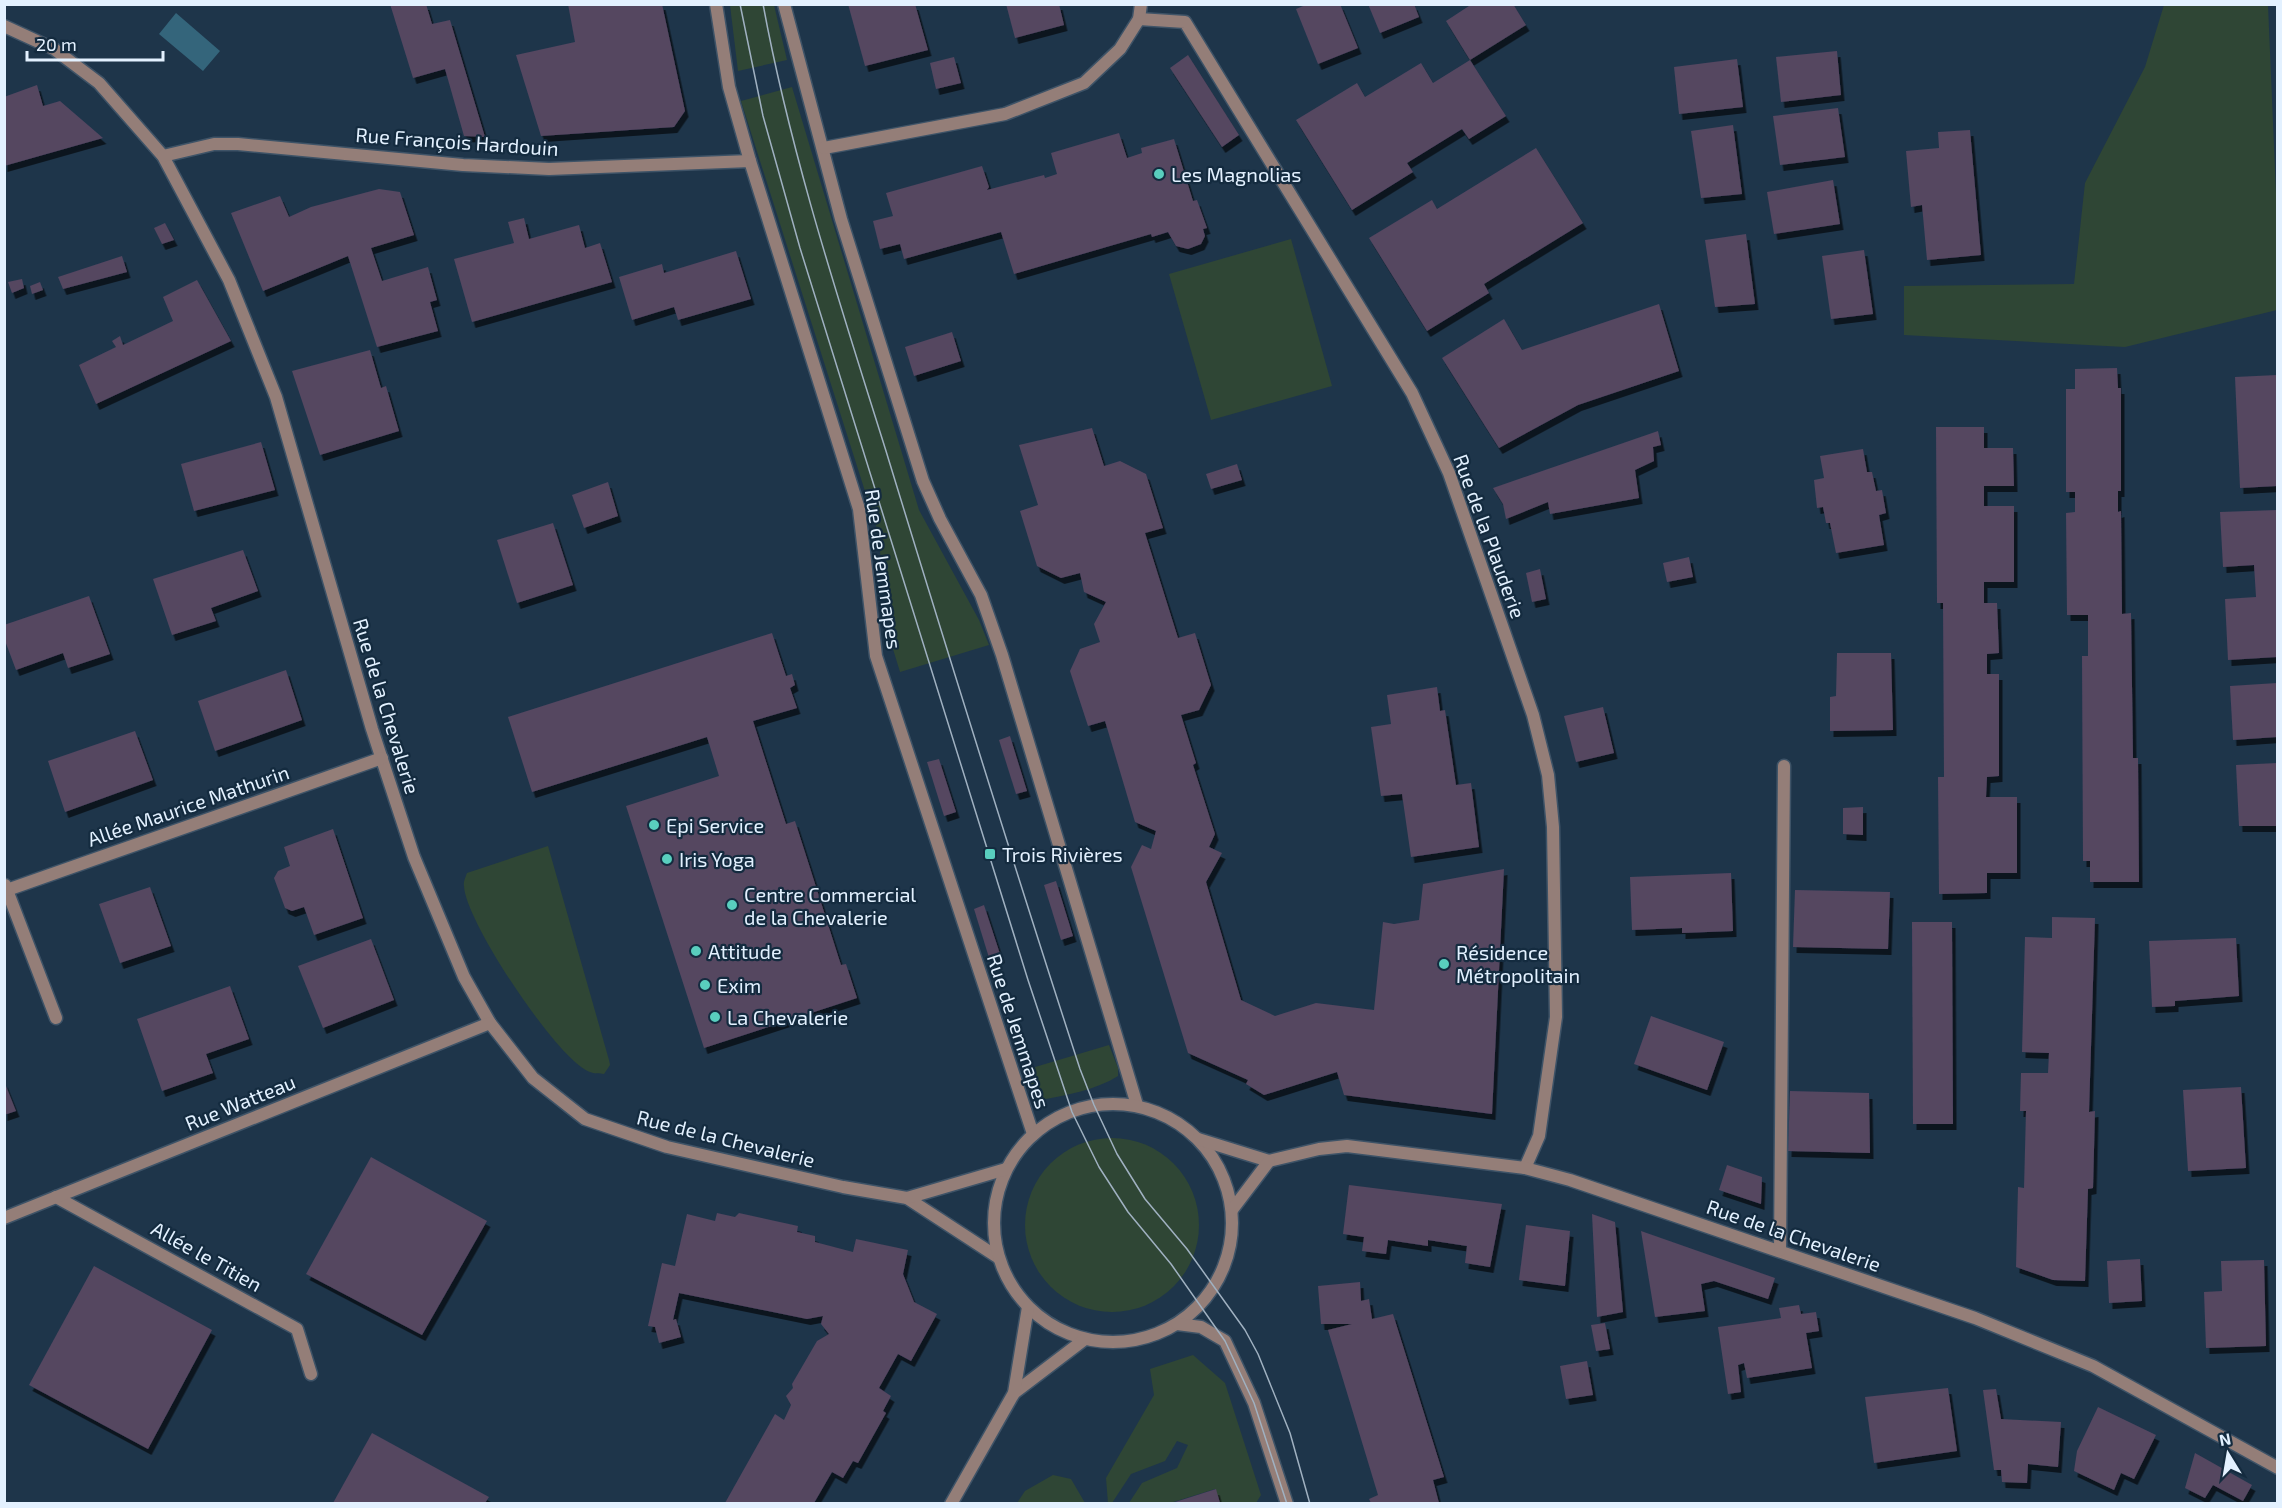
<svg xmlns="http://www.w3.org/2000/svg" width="2282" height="1508" viewBox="0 0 2282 1508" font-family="'Exo 2',sans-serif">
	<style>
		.green { fill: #2f4635 }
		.water { fill: #34657b }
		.building { fill: #544661; filter: url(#shadow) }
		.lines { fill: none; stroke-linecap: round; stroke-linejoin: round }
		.street-casing { stroke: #3e5367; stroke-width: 15 }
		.street { stroke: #947e78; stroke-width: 12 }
		.tram { stroke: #a0b1c1; stroke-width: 1.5 }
		.poi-dot { fill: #59cebe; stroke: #142b3f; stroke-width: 2 }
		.labels { text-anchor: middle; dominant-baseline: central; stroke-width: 4.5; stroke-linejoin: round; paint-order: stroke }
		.street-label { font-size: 20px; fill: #e3f1ff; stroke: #142b3f }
		.poi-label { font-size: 20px; fill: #e3f1ff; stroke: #142b3f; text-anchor: start }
	</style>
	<defs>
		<filter id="shadow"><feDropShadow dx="3.5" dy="6" stdDeviation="0" flood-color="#0009"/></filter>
	</defs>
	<rect width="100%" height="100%" fill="#1e354a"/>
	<g class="green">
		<polygon points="730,5 774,5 787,60 738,71"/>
		<polygon points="2164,5 2268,5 2277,217 2277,310 2125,347 1904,335 1904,286 2074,284 2085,183 2145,67"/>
		<polygon points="792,87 919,510 979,620 989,645 900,672 893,649 877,529 741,101"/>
		<polygon points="1291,239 1332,386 1211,420 1169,274"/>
		<path d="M 548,846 L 609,1060 L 610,1065 L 604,1074 C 600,1073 594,1074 590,1072 C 558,1061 465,921 464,886 C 463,882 466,876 467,873 Z"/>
		<path d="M 1109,1045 L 1118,1068 L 1118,1076 C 1096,1090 1064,1096 1039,1100 L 1030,1090 L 1025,1070 Z"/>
		<circle cx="1112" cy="1225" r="87"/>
		<polygon points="1193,1355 1225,1383 1261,1495 1256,1503 1220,1503 1215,1489 1170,1503 1129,1503 1142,1483 1177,1468 1188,1445 1177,1441 1165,1461 1131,1474 1112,1503 1108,1503 1106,1478 1154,1395 1150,1369"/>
		<polygon points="1053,1475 1071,1479 1085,1503 1017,1503 1025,1491"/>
	</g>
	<polygon class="water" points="176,13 220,51 203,71 159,34"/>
	<g class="building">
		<polygon points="390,4 426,4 432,24 450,20 485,137 464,136 445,69 413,78"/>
		<polygon points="568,4 662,4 685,111 674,127 541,136 516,55 575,42"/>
		<polygon points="848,4 915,4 928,50 865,66"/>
		<polygon points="1006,4 1059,4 1064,25 1015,38"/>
		<polygon points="1308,4 1340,4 1358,48 1318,64 1296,9"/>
		<polygon points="1368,4 1414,4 1419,17 1380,33"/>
		<polygon points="1472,4 1513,4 1526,25 1470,60 1446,21"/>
		<polygon points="1837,51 1841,95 1781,102 1776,57"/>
		<polygon points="1188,55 1239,135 1222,147 1170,68"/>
		<polygon points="954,57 961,83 936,89 930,63"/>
		<polygon points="1737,59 1743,107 1679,114 1674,67"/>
		<polygon points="1470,60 1506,116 1469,139 1462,129 1407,163 1413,172 1352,210 1296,120 1357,83 1365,97 1421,63 1433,83"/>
		<polygon points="37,85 43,106 60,101 103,138 4,166 4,97"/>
		<polygon points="1838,108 1845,157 1780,165 1773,116"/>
		<polygon points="1733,125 1742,194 1701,198 1691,131"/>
		<polygon points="1970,130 1981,255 1927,260 1922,205 1911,207 1906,151 1939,148 1938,132"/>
		<polygon points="1119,133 1127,158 1142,153 1141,148 1174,139 1193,201 1197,200 1207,228 1203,229 1205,236 1201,244 1188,249 1176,246 1168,232 1152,237 1151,234 1014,274 1001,232 904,259 900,244 880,249 873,221 893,216 886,193 982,166 989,187 987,190 1044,175 1045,178 1057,174 1051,153"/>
		<polygon points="1536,148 1583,223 1484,284 1489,293 1427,331 1369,238 1432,200 1437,209"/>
		<polygon points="1833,180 1840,224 1774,234 1767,192"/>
		<polygon points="379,189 400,192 414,235 371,248 382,281 428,267 437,300 430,302 438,331 377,347 348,256 263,291 231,213 280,196 289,217 311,207"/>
		<polygon points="524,218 529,239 579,225 585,248 600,243 612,282 472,322 454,259 514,243 508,222"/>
		<polygon points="165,223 174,240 162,244 154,228"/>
		<polygon points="1746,234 1755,304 1715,307 1705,240"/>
		<polygon points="1864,250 1873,314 1831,319 1822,256"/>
		<polygon points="736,251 751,299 678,320 674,307 632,320 619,277 662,264 664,273"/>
		<polygon points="122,256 127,272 63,289 58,277"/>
		<polygon points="22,279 24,288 12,293 8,282"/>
		<polygon points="197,280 231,341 96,404 79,365 116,347 112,341 120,336 123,345 173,321 163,297"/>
		<polygon points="40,282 43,290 32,294 30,286"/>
		<polygon points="1659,304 1679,371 1578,405 1499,448 1442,358 1504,319 1522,350"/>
		<polygon points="952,332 961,361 914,376 905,347"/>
		<polygon points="370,350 381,388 386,386 399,431 320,455 292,371"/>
		<polygon points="2117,368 2118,388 2121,388 2121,491 2118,491 2118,512 2121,511 2122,614 2131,613 2133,758 2138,758 2139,882 2090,882 2090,861 2083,861 2082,656 2088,656 2088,615 2067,615 2066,513 2075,512 2075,492 2066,492 2066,389 2075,389 2075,369"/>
		<polygon points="2277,375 2277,486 2240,488 2235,377"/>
		<polygon points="1936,427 1984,427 1984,448 2013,448 2014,486 1984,486 1984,506 2014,506 2014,582 1984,582 1984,603 1997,603 1999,653 1987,654 1987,674 1999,674 1999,776 1987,777 1986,797 2017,797 2017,873 1987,873 1987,893 1939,894 1938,777 1944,777 1943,603 1937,603"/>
		<polygon points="1092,428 1104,466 1120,461 1146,474 1163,528 1145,533 1178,638 1195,633 1211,685 1199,710 1181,715 1196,763 1193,765 1215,834 1209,847 1222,853 1206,882 1241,1000 1275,1016 1316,1003 1374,1010 1383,922 1394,924 1419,920 1423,884 1504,869 1492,1114 1344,1095 1337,1072 1264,1095 1246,1084 1248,1080 1188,1053 1131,867 1142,845 1151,849 1156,831 1135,822 1105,721 1088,726 1070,671 1080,649 1100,642 1094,624 1106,602 1084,592 1080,573 1061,578 1037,566 1020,511 1038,505 1019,445"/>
		<polygon points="1658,431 1661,445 1653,447 1654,461 1635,470 1639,498 1550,514 1548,502 1506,519 1503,504 1493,488"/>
		<polygon points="261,442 275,490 194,511 181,464"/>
		<polygon points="1863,449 1867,472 1872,472 1876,491 1882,490 1886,513 1879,515 1884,545 1836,553 1830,523 1826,523 1823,507 1817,508 1814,480 1824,478 1820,456"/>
		<polygon points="1237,464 1242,480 1211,489 1206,474"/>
		<polygon points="608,482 618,516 584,528 572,495"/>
		<polygon points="2277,510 2277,657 2228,660 2225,599 2256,597 2254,565 2223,567 2220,512"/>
		<polygon points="553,523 573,585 517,603 497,540"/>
		<polygon points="243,550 258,591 211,608 216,621 172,635 153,579"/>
		<polygon points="1689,557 1693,577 1667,582 1663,563"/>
		<polygon points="1540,569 1546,599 1532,602 1526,573"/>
		<polygon points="89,596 110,654 68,668 63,653 16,670 4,638 4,625"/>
		<polygon points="772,633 786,676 792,674 795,685 790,688 797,708 753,721 786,824 795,821 841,965 846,964 857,998 704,1048 626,806 719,776 707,737 532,792 508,717"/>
		<polygon points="1837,653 1891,653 1893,730 1830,731 1830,697 1836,696"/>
		<polygon points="286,670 302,720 215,751 198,701"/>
		<polygon points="2277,683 2277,737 2233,740 2230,686"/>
		<polygon points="1437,687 1440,711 1445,710 1456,785 1471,783 1479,847 1411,857 1402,794 1381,796 1371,727 1391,724 1387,695"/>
		<polygon points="1603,707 1614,753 1576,762 1564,716"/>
		<polygon points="135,731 153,780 65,812 48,761"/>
		<polygon points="1010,736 1027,791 1016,794 999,740"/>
		<polygon points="939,759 956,812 944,816 927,762"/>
		<polygon points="2277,763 2277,826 2239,826 2236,765"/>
		<polygon points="1863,807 1863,835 1843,834 1843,808"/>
		<polygon points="333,829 363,918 314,935 304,907 292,911 285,908 274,878 278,871 290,866 284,847"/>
		<polygon points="1731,873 1733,931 1682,933 1682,928 1632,930 1630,877"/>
		<polygon points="1056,881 1073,936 1061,940 1044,885"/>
		<polygon points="150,887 171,946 120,963 99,904"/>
		<polygon points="1795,890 1890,892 1888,949 1793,947"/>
		<polygon points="984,905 1001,957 990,961 974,909"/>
		<polygon points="2052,917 2095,918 2089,1112 2095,1111 2093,1188 2088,1189 2085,1281 2053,1280 2016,1267 2018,1187 2024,1188 2026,1111 2020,1111 2021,1073 2048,1073 2049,1053 2022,1052 2025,937 2052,938"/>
		<polygon points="1912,922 1952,922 1953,1124 1913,1124"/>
		<polygon points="2236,938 2239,996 2175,1001 2175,1006 2152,1007 2149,941"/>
		<polygon points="371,939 394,1000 323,1028 298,966"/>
		<polygon points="230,986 249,1039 206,1054 213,1073 162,1091 137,1019"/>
		<polygon points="1651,1016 1724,1042 1707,1090 1634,1064"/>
		<polygon points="4,1081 16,1111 4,1115"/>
		<polygon points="2241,1087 2246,1168 2188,1171 2183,1090"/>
		<polygon points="1790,1091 1869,1093 1870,1153 1788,1151"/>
		<polygon points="371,1157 487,1221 422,1335 306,1274"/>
		<polygon points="1727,1165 1762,1177 1761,1204 1719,1190"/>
		<polygon points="1349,1185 1502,1204 1490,1267 1465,1263 1467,1246 1428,1240 1428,1246 1388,1240 1386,1254 1362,1251 1364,1237 1343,1234"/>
		<polygon points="717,1213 735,1217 739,1213 798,1226 797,1232 815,1236 815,1242 853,1252 856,1239 908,1250 903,1274 914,1302 937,1314 911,1361 898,1354 879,1388 891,1396 883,1411 886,1413 858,1463 853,1461 843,1478 832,1472 814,1503 725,1503 775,1414 784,1420 791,1405 786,1396 793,1388 792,1384 817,1341 829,1334 821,1324 823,1316 807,1319 679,1293 673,1320 676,1319 681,1337 659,1343 655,1327 648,1326 662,1263 675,1266 687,1214 715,1221"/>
		<polygon points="1592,1214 1615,1222 1623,1312 1597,1317"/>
		<polygon points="1526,1225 1570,1231 1565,1286 1519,1280"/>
		<polygon points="1641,1231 1775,1278 1768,1299 1714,1281 1701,1284 1705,1311 1655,1317"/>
		<polygon points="2140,1259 2142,1301 2109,1303 2107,1261"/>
		<polygon points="2264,1260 2266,1346 2206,1348 2204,1292 2222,1291 2221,1261"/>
		<polygon points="94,1266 212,1330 148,1449 29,1385"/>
		<polygon points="1360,1282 1361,1301 1369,1299 1372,1319 1393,1314 1444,1477 1433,1480 1439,1503 1371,1503 1369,1499 1378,1495 1328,1330 1352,1324 1321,1324 1318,1286"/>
		<polygon points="1799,1305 1801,1314 1816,1312 1819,1331 1806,1333 1812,1368 1747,1378 1744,1363 1738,1365 1741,1392 1728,1394 1718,1327 1781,1318 1779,1308"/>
		<polygon points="1605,1323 1610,1349 1596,1351 1591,1325"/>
		<polygon points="1587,1361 1593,1395 1566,1399 1560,1366"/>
		<polygon points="1948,1388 1957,1451 1874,1463 1865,1397"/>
		<polygon points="1996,1389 2001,1419 2061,1422 2058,1467 2028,1464 2027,1483 2002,1482 2001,1470 1994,1470 1983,1390"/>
		<polygon points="2098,1407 2156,1435 2134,1479 2121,1473 2114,1490 2074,1471 2077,1451"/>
		<polygon points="372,1433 489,1497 485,1503 333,1503"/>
		<polygon points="2195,1453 2252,1485 2243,1501 2213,1485 2205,1498 2185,1488"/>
		<polygon points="1216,1489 1220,1503 1172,1503"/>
	</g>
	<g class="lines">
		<g class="street-casing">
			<g id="street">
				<polyline points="716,4 729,87 750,161 859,509 876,656 1033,1134"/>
				<polyline points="784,4 841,219 923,481 940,519 981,595 1002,655 1137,1105"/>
				<polyline points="1139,19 1185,22 1412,393 1449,473 1533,715 1548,775 1553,827 1556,1017 1539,1136 1525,1168"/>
				<polyline points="4,26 54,49 99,83 163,156 229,280 276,397 372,729 414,857 464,977 490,1023 533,1078 585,1119 667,1147 843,1187 907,1198 999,1258"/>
				<polyline points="824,148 1005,114 1084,83 1120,49 1139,19 1141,4"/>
				<polyline points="163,156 214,144 238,144 463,165 549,169 750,161"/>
				<polyline points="5,885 56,1018"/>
				<polyline points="7,890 382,758"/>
				<circle cx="1113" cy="1223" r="119"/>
				<polyline points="1198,1139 1269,1161 1319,1149 1347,1146 1525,1168 1570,1180 1975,1318 2093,1366 2278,1468"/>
				<polyline points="56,1197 297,1329 311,1374"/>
				<polyline points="907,1198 1006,1169"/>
				<polyline points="1232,1210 1269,1161"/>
				<polyline points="4,1218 490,1023"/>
				<polyline points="1780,1250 1784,766"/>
				<polyline points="1177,1324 1201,1327 1225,1341 1254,1403 1287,1504"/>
				<polyline points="1014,1393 1085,1339"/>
				<polyline points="951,1504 1014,1393 1028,1307"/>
			</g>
		</g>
		<use href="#street" class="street"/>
		<g class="tram">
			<polyline points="740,4 763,116 800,248 1028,980 1072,1112 1099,1167 1128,1212 1171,1264 1225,1341 1254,1403 1287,1504"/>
			<path d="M 763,4 C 791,156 840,304 886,451 C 949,657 1013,863 1080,1069 L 1094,1105 L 1117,1154 L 1145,1199 L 1187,1249 L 1245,1330 L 1258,1354 L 1290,1433 L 1310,1504"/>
		</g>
	</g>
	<g class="poi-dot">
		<circle cx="1159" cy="174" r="6"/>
		<circle cx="654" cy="825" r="6"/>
		<rect x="984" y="848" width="12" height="12" rx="3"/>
		<circle cx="667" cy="859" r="6"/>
		<circle cx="732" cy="905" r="6"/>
		<circle cx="696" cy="951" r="6"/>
		<circle cx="1444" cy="964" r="6"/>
		<circle cx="705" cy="985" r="6"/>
		<circle cx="715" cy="1017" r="6"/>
	</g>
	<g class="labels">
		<g class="street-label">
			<text transform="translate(457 141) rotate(4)">Rue François Hardouin</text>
			<text transform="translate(1490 536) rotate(70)">Rue de la Plauderie</text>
			<text transform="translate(884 569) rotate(82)">Rue de Jemmapes</text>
			<text transform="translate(387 706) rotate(73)">Rue de la Chevalerie</text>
			<text transform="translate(188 805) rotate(-19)">Allée Maurice Mathurin</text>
			<text transform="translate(1019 1031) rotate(72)">Rue de Jemmapes</text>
			<text transform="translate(240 1102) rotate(-22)">Rue Watteau</text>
			<text transform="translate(726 1138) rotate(14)">Rue de la Chevalerie</text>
			<text transform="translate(1794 1235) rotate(19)">Rue de la Chevalerie</text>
			<text transform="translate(207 1256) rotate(29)">Allée le Titien</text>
		</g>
		<g class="poi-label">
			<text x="1171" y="174">Les Magnolias</text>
			<text x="666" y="825">Epi Service</text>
			<text x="1002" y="854">Trois Rivières</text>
			<text x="679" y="859">Iris Yoga</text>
			<text x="744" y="894">Centre Commercial<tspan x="744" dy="23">de la Chevalerie</tspan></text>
			<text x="708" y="951">Attitude</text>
			<text x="1456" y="952">Résidence<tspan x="1456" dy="23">Métropolitain</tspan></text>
			<text x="717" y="985">Exim</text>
			<text x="727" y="1017">La Chevalerie</text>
		</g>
	</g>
	<rect width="2282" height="1508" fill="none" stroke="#e3f1ff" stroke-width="12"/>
	<g transform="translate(2228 1454) rotate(349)" stroke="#142b3f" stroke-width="4.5" paint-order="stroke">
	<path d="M0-4.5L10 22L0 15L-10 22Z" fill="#e3f1ff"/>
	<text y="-9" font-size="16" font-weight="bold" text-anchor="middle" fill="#e3f1ff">N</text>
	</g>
	<path d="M27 51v9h136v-9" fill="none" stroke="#e3f1ff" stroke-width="3"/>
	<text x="36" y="51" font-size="18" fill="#e3f1ff" stroke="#142b3f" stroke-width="4.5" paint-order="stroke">20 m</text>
</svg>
